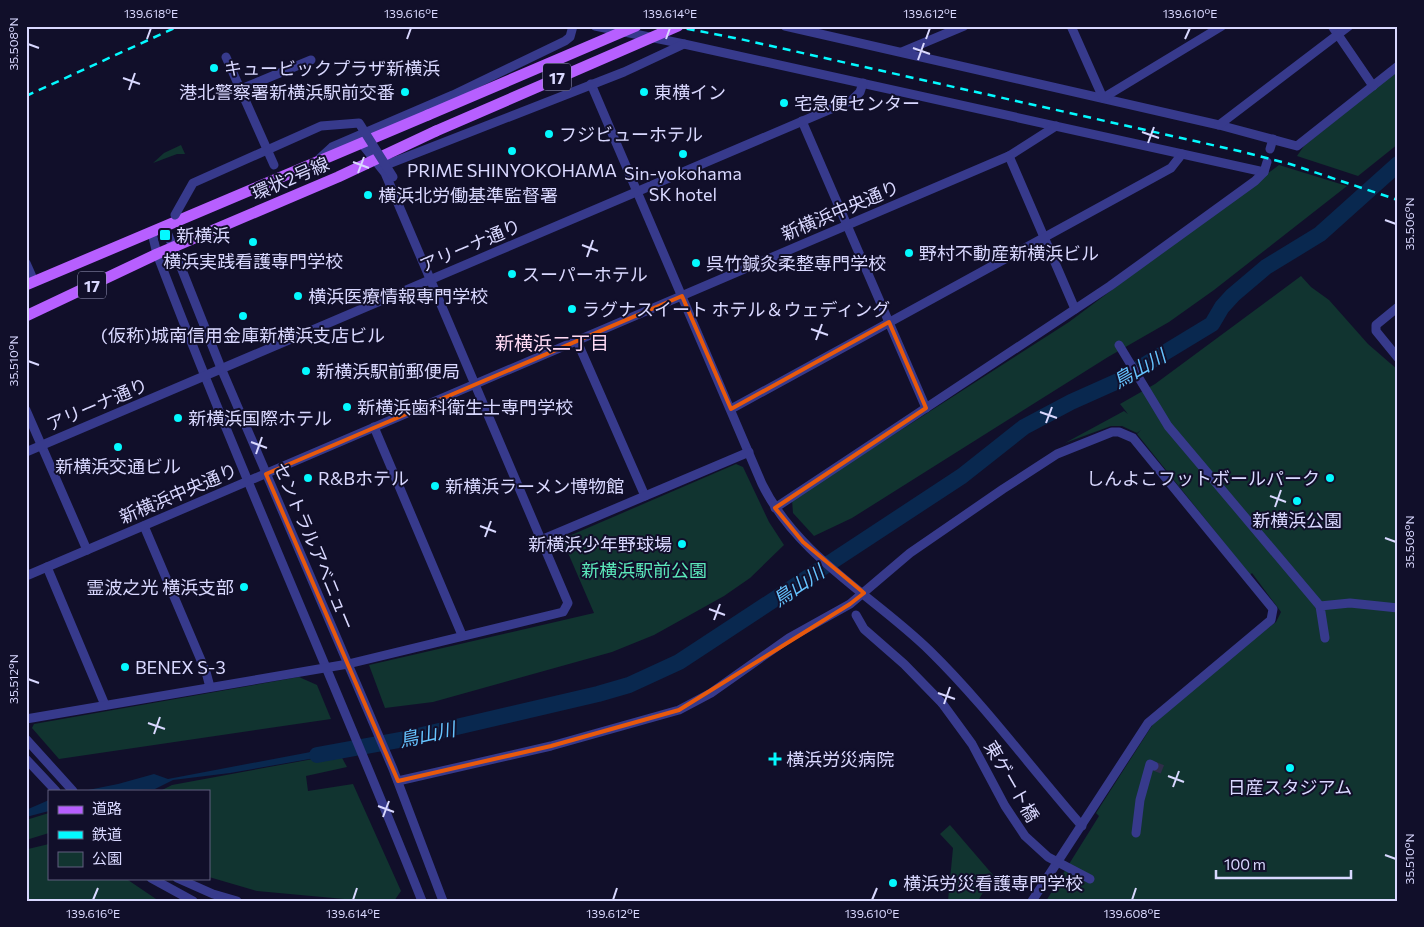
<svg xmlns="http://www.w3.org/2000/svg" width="1424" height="927" viewBox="0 0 1424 927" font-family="Commissioner,'Noto Sans JP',sans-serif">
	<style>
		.green { fill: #113430 }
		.water { fill: #09284f }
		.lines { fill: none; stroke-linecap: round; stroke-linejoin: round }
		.river { stroke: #09284f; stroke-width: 16 }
		.minor-tunnel { stroke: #2f2d4a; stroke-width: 9; stroke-dasharray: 9 4.5; stroke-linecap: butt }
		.minor { stroke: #373a8c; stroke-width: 9 }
		.major { stroke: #b75fff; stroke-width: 11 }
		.rail { stroke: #04f9ff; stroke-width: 2.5; stroke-dasharray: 8 6; stroke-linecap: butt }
		.minor-bridge { stroke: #373a8c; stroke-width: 9 }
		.major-bridge { stroke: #b75fff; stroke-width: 11 }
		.marked { fill: none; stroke: #e8590c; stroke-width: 4; stroke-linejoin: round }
		.ticks { fill: none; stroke: #d9d8ff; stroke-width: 2 }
		.poi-dot { fill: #04f9ff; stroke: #110f2a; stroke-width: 2 }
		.labels { text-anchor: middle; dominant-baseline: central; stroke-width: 4; stroke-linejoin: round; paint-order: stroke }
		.shield { fill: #110f2a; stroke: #9d9cbf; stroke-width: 1 }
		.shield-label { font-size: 16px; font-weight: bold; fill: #d9d8ff }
		.poi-label { font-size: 18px; fill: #d9d8ff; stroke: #110f2a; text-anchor: start }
		.street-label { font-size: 18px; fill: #d9d8ff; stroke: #110f2a }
		.park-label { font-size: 18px; fill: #5be8ba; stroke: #110f2a }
		.neighbourhood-label { font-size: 19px; fill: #ffdaf4; stroke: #110f2a }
		.water-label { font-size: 19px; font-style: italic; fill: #66c4ff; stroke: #110f2a }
		.neatline { fill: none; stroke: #d9d8ff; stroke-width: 2 }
		.ticks-label { font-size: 12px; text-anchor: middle; fill: #d9d8ff }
	</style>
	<rect width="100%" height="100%" fill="#110f2a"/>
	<g class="green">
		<polygon points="1398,70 1398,144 1358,176 1297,156 1304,146"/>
		<polygon points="181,145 185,154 177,154 153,163 164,153"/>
		<polygon points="1279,165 1347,186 1214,290 1169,322 1108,357 852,518 814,536 793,513 792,500 1069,322"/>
		<polygon points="1301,276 1311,287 1329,300 1368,344 1398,370 1398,901 1046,901 1099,816 1096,813 1153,724 1233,655 1276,622 1281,612 1252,573 1250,575 1137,434 1141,430 1137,433 1122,426 1111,426 1065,443 1124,411 1128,414 1120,404 1155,384"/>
		<polygon points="736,464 743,467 769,522 784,545 750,578 724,596 654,635 612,652 433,702 385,708 369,665 594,613 562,539"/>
		<polygon points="299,677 317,685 331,719 59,759 32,728 34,724"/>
		<polygon points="340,754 347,767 306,776 308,791 353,784 401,891 394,901 366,901 257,891 209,877 209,791 160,791 172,785"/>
		<polygon points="49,813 49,833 26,840 26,820"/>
		<polygon points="950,825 993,875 978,901 948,901 953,848 940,834"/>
		<polygon points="26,843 28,849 49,844 49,878 125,878 159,901 26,901"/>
	</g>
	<g class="water">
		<polygon points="337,747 338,754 230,773 173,780 155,789 83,791 118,784 154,774 168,779"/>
		<polygon points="49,800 49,811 26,817 26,810"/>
	</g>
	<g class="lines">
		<polyline class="river" points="317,755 405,739 598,694 629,685 679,662 962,476 1024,427 1071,402 1118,381 1212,324 1222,307 1233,295 1266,267 1320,234 1398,164"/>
		<polyline class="minor-tunnel" points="1154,766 1164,770"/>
		<g class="minor">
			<polyline points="595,26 684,44 1264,172"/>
			<polyline points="785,26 1219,125 1297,146 1398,66"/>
			<polyline points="1071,26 1103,98 1222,26"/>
			<polyline points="1332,26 1373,86"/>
			<polyline points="902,52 964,26"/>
			<polyline points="226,57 274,165"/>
			<path d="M 591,84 L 762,484 C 798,557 874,596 930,651 C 985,705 1031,768 1082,826"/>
			<polyline points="241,89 311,60"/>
			<polyline points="802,121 926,408"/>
			<polyline points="1219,125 1349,26"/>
			<polyline points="1270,149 1273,139"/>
			<polyline points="1009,156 1075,309"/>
			<polyline points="320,158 332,147 453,95 565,41 570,37 573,26"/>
			<polyline points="379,160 391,163 624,72 684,44"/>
			<polyline points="165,227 221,368 393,769 443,901"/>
			<path d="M 152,233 L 157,254 C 240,472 336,684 422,901"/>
			<polyline points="26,263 34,281"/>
			<polyline points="1398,307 1376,325 1376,331 1398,358"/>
			<polyline points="577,341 645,496"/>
			<polyline points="1119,345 1168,426 1320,606"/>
			<polyline points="731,409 1171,168 1182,154"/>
			<polyline points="26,410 87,550"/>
			<polyline points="374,427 462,635"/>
			<polyline points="26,452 852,100 860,92 863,83"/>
			<polyline points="775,508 1110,286 1255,181 1264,172 1267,162"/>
			<polyline points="144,526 206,672 210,687"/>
			<polyline points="541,540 749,452"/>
			<polyline points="47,567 105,705"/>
			<polyline points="26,576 1009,156 1056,126"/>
			<polyline points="856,615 864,629 904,664 942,703"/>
			<polyline points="1325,638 1320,606 1350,603 1398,608"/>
			<polyline points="26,719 348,664 563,612 568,603 385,173 362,144"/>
			<polyline points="26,739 73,791"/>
			<polyline points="26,759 56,791"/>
			<polyline points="398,781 551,746 679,710 711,693 789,638 850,604 910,553 1003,489 1057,454 1112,432 1119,432 1133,438 1273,609 1271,620 1148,723 1032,901"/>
			<polyline points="1136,833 1140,800 1150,764 1154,766"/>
			<polyline points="151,878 193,901"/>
			<polyline points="177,878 213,894 237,901"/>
		</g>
		<g class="major">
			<polyline points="26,285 428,115"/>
			<polyline points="26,316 157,254 338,177 436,131"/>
		</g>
		<g class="rail">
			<polyline points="673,26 740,39 1239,151 1290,164 1398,200"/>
			<polyline points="26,96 179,26"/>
		</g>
		<g class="minor-bridge">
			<polyline points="175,215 193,183 321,126 359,123 393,177"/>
			<polyline points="942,703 972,744 1005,806 1025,836 1048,857 1090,879"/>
		</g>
		<g class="major-bridge">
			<polyline points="428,115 636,26"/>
			<polyline points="436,131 678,26"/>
		</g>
	</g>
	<path class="marked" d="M 682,296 L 731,409 L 889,322 L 926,408 L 775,508 L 803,542 L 864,593 L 850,604 L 679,710 L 551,746 L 398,781 L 266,474 Z"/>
	<path class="ticks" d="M 147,39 L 151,28M 407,39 L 411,28M 666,39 L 670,28M 926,39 L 930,28M 1185,39 L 1190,28M 28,44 L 39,48M 913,48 L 930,54M 918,60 L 924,43M 123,78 L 140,84M 129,90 L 135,73M 1142,132 L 1159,138M 1148,143 L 1154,127M 353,162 L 369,168M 358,173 L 364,157M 1385,220 L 1396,224M 582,245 L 598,251M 587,257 L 593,240M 811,329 L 828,335M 816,340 L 822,324M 28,361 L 39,365M 1040,412 L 1057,418M 1046,423 L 1052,407M 251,442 L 267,448M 256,454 L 262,437M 1270,496 L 1286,502M 1275,507 L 1281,490M 480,526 L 496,532M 485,537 L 491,521M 1385,538 L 1396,542M 709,609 L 725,615M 714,620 L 720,604M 28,679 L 39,683M 938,693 L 955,699M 944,704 L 950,687M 148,723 L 165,729M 154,734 L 160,717M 1168,776 L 1184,782M 1173,787 L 1179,771M 378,806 L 394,812M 383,817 L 389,801M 1385,855 L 1396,859M 93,900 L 98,888M 353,900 L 357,888M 613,900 L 617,888M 872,900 L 877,888M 1132,900 L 1136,888"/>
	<g class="poi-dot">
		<circle cx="214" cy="68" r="5"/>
		<circle cx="405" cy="92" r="5"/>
		<circle cx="644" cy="92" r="5"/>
		<circle cx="784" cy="103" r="5"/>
		<circle cx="549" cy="134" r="5"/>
		<circle cx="512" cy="151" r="5"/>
		<circle cx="683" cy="154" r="5"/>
		<circle cx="368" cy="195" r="5"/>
		<rect x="159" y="229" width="12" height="12" rx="2.5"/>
		<circle cx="253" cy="242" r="5"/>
		<circle cx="909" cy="253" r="5"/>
		<circle cx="696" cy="263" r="5"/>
		<circle cx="512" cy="274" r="5"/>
		<circle cx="298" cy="296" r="5"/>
		<circle cx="572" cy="309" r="5"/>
		<circle cx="243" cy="316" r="5"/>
		<circle cx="306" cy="371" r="5"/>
		<circle cx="347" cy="407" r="5"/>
		<circle cx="178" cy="418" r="5"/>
		<circle cx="118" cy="447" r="5"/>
		<circle cx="308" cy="478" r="5"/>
		<circle cx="1330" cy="478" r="5"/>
		<circle cx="435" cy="486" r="5"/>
		<circle cx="1297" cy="501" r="5"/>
		<circle cx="682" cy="544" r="5"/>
		<circle cx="244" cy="587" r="5"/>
		<circle cx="125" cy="667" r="5"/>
		<path d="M772.5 751.5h5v5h5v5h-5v5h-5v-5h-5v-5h5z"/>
		<circle cx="1290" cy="768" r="5"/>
		<circle cx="893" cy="883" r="5"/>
	</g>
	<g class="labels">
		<g class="shield">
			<rect x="543" y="63.5" width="28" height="27" rx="4"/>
			<rect x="78" y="271.5" width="28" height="27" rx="4"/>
		</g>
		<g class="shield-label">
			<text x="557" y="77">17</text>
			<text x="92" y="285">17</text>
		</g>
		<g class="poi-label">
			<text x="224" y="68">キュービックプラザ新横浜</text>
			<text x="395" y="92" text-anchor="end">港北警察署新横浜駅前交番</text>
			<text x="654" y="92">東横イン</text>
			<text x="794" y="103">宅急便センター</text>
			<text x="559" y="134">フジビューホテル</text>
			<text x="512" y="170" text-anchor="middle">PRIME SHINYOKOHAMA</text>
			<text x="683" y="173" text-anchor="middle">Sin-yokohama<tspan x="683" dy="21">SK hotel</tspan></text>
			<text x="378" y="195">横浜北労働基準監督署</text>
			<text x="176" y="235">新横浜</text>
			<text x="919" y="253">野村不動産新横浜ビル</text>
			<text x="253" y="261" text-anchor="middle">横浜実践看護専門学校</text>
			<text x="706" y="263">呉竹鍼灸柔整専門学校</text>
			<text x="522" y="274">スーパーホテル</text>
			<text x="308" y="296">横浜医療情報専門学校</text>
			<text x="582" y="309">ラグナスイート ホテル＆ウェディング</text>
			<text x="243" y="335" text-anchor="middle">(仮称)城南信用金庫新横浜支店ビル</text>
			<text x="316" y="371">新横浜駅前郵便局</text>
			<text x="357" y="407">新横浜歯科衛生士専門学校</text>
			<text x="188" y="418">新横浜国際ホテル</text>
			<text x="118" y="466" text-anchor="middle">新横浜交通ビル</text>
			<text x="318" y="478">R&amp;Bホテル</text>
			<text x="1320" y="478" text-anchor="end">しんよこフットボールパーク</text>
			<text x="445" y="486">新横浜ラーメン博物館</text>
			<text x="1297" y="520" text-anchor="middle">新横浜公園</text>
			<text x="672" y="544" text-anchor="end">新横浜少年野球場</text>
			<text x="234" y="587" text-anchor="end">霊波之光 横浜支部</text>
			<text x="135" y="667">BENEX S-3</text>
			<text x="786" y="759">横浜労災病院</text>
			<text x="1290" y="787" text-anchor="middle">日産スタジアム</text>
			<text x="903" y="883">横浜労災看護専門学校</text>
		</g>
		<g class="street-label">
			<text transform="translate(290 178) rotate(-23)">環状2号線</text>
			<text transform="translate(840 210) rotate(-23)">新横浜中央通り</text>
			<text transform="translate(470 245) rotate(-23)">アリーナ通り</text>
			<text transform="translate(97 404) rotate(-23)">アリーナ通り</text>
			<text transform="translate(178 493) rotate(-23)">新横浜中央通り</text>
			<text transform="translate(315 546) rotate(67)">セントラルアベニュー</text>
			<text transform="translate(1012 781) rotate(60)">東ゲート橋</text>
		</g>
		<g class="park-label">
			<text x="644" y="570">新横浜駅前公園</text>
		</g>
		<g class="neighbourhood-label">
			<text x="552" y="342">新横浜二丁目</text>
		</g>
		<g class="water-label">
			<text transform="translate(1139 368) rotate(-30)">鳥山川</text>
			<text transform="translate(798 585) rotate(-34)">鳥山川</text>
			<text transform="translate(427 734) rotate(-12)">鳥山川</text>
		</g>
	</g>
	<rect width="1424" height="927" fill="none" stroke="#110f2a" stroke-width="55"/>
	<rect x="48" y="790" width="162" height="90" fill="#110f2a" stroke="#615f7f"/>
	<rect x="58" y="806" width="25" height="8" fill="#b75fff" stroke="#615f7f"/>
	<text x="92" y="814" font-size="15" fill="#d9d8ff">道路</text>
	<rect x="58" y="831" width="25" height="8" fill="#04f9ff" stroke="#615f7f"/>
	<text x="92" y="840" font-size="15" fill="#d9d8ff">鉄道</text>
	<rect x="58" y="852" width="25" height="15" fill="#113430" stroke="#615f7f"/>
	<text x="92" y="864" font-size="15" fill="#d9d8ff">公園</text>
	<path d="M1216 870v8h135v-8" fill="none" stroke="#d9d8ff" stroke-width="2.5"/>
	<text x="1224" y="870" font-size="15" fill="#d9d8ff" stroke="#110f2a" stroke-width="4" paint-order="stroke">100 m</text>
	<rect x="28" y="28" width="1368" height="872" class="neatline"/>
	<g class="ticks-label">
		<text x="151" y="18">139.618°E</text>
		<text x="411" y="18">139.616°E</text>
		<text x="670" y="18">139.614°E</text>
		<text x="930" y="18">139.612°E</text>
		<text x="1190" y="18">139.610°E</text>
		<text transform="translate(14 44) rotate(-90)" y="4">35.508°N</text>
		<text transform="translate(1410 224) rotate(-90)" y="4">35.506°N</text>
		<text transform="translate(14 361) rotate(-90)" y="4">35.510°N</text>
		<text transform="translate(1410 542) rotate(-90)" y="4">35.508°N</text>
		<text transform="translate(14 679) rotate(-90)" y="4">35.512°N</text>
		<text transform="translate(1410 859) rotate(-90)" y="4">35.510°N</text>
		<text x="93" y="918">139.616°E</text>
		<text x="353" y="918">139.614°E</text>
		<text x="613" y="918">139.612°E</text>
		<text x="872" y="918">139.610°E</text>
		<text x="1132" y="918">139.608°E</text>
	</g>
</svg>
